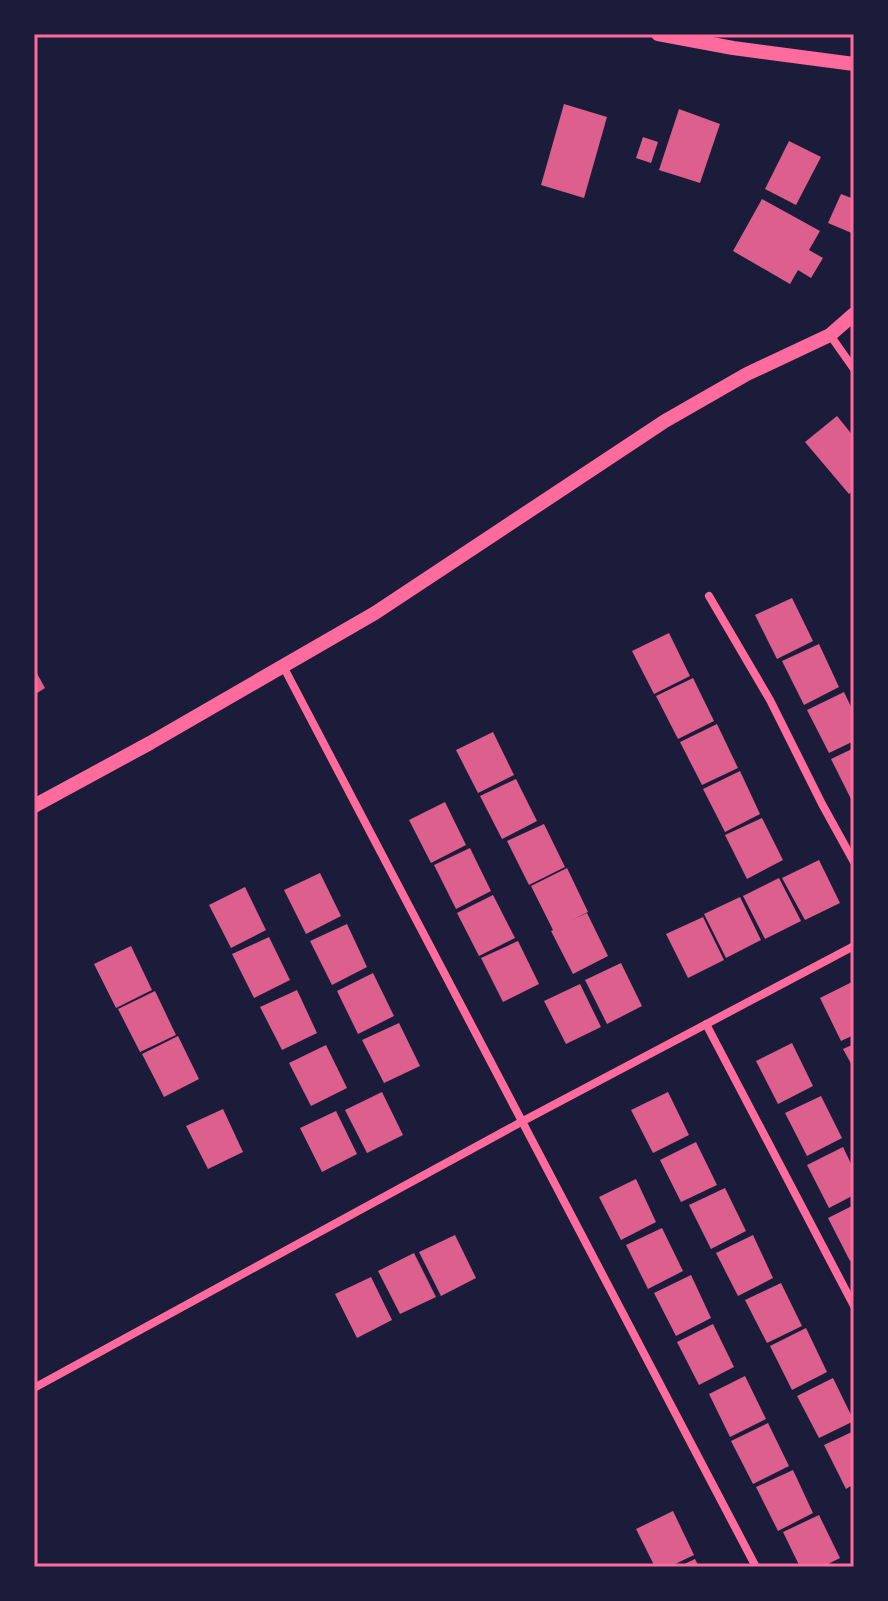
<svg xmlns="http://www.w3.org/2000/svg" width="888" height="1601" viewBox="0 0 888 1601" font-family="Helvetica,sans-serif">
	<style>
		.building { fill: #dd5f8e }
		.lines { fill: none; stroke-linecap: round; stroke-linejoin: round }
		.minor { stroke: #ff6b9d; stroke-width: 8 }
		.tertiary { stroke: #ff6b9d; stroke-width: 14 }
		.neatline { fill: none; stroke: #ff6b9d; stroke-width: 3 }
	</style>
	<rect width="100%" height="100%" fill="#1b1b3a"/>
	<g class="building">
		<polygon points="564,104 607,117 584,198 541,185"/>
		<polygon points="679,109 720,124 700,183 659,170"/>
		<polygon points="643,137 658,142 651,163 636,158"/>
		<polygon points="789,141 821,157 796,205 765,189"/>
		<polygon points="841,194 854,199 854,234 828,223"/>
		<polygon points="762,199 820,231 809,250 823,258 811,278 798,270 790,284 733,251"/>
		<polygon points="837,416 854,437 854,490 849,494 805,442"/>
		<polygon points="792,598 813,641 777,659 755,615"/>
		<polygon points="669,633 690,676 654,694 632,651"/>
		<polygon points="819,644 839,687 804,705 782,661"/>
		<polygon points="34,668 45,688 34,695"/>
		<polygon points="693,678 714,721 678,739 656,696"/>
		<polygon points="844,692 854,713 854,741 829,753 807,710"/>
		<polygon points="717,724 738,768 702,785 680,742"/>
		<polygon points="493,732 514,775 478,793 456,750"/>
		<polygon points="854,748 854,805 831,759"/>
		<polygon points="740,771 760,814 725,832 703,789"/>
		<polygon points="516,779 537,821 502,839 480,796"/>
		<polygon points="445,802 466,845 431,863 409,820"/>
		<polygon points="762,818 783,860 747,879 725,835"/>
		<polygon points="544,824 565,867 529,885 507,841"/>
		<polygon points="470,848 491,891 456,909 434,865"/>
		<polygon points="819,860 840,903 805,920 782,878"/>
		<polygon points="567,868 588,912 572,920 587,913 608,956 573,974 551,931 553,930 531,886"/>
		<polygon points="320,873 341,916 306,934 284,890"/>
		<polygon points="779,878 801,921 765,939 743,896"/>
		<polygon points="245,887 266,930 231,948 209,905"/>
		<polygon points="493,895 515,938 479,956 457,913"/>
		<polygon points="740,897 761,940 726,958 704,914"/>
		<polygon points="703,917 724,960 688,978 666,934"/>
		<polygon points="347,924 367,967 332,985 310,941"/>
		<polygon points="269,937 290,980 254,998 232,954"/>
		<polygon points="518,941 539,984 503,1002 481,958"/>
		<polygon points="131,946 152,990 116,1008 94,964"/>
		<polygon points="621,963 642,1006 607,1024 585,980"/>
		<polygon points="373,973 394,1016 358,1034 337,991"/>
		<polygon points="854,981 854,1035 841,1041 820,998"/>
		<polygon points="580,984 601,1027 566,1044 544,1001"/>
		<polygon points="297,990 317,1033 282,1050 260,1007"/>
		<polygon points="155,991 176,1035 140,1052 118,1009"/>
		<polygon points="399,1023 420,1066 384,1083 362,1040"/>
		<polygon points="178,1036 199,1079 164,1097 142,1054"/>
		<polygon points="792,1043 813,1086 778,1104 756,1061"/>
		<polygon points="854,1044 854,1069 843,1049"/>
		<polygon points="326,1045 347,1088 311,1106 289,1063"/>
		<polygon points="382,1092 403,1135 367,1153 345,1110"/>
		<polygon points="668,1092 689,1135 653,1153 631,1110"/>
		<polygon points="821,1096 842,1138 807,1156 785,1113"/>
		<polygon points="223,1109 243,1152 208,1169 186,1126"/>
		<polygon points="336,1111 357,1154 322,1172 300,1128"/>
		<polygon points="696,1142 717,1185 681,1202 660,1160"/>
		<polygon points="843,1147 854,1170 854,1195 829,1208 807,1165"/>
		<polygon points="636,1179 656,1222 621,1240 599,1197"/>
		<polygon points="725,1188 746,1231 711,1249 689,1205"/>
		<polygon points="854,1205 854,1259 850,1261 828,1218"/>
		<polygon points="662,1228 683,1271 648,1289 626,1245"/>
		<polygon points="455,1235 476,1278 441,1296 419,1252"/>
		<polygon points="753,1235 773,1278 738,1296 716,1253"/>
		<polygon points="414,1253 436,1297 400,1314 378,1271"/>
		<polygon points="691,1275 711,1318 676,1336 654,1293"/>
		<polygon points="371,1277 392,1320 357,1338 335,1294"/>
		<polygon points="781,1283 802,1326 767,1343 745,1300"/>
		<polygon points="713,1324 734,1367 699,1385 677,1342"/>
		<polygon points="806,1328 827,1372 792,1390 770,1346"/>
		<polygon points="745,1376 766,1419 730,1437 709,1394"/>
		<polygon points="833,1378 854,1421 819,1438 797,1396"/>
		<polygon points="768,1423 789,1466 753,1484 731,1441"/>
		<polygon points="854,1431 854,1484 846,1489 824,1445"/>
		<polygon points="793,1470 813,1513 778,1531 756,1487"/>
		<polygon points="673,1511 694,1555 669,1567 655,1567 636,1529"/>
		<polygon points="819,1515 840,1558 822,1567 800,1567 783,1532"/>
		<polygon points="695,1559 699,1567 678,1567"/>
	</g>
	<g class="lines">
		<g class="minor">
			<polyline points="830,335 854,369"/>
			<polyline points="709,596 770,700 822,804 854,862"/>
			<polyline points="283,666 756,1567"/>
			<polyline points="706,1024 854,1306"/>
			<polyline points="34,1388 523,1121 854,946"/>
		</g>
		<g class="tertiary">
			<polyline points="658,34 733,48 854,64"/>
			<polyline points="34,806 150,743 375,613 665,421 747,374 830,335 854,314"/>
		</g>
	</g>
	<rect width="888" height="1601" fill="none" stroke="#1b1b3a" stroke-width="72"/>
	<rect x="36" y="36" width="816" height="1529" class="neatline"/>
</svg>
